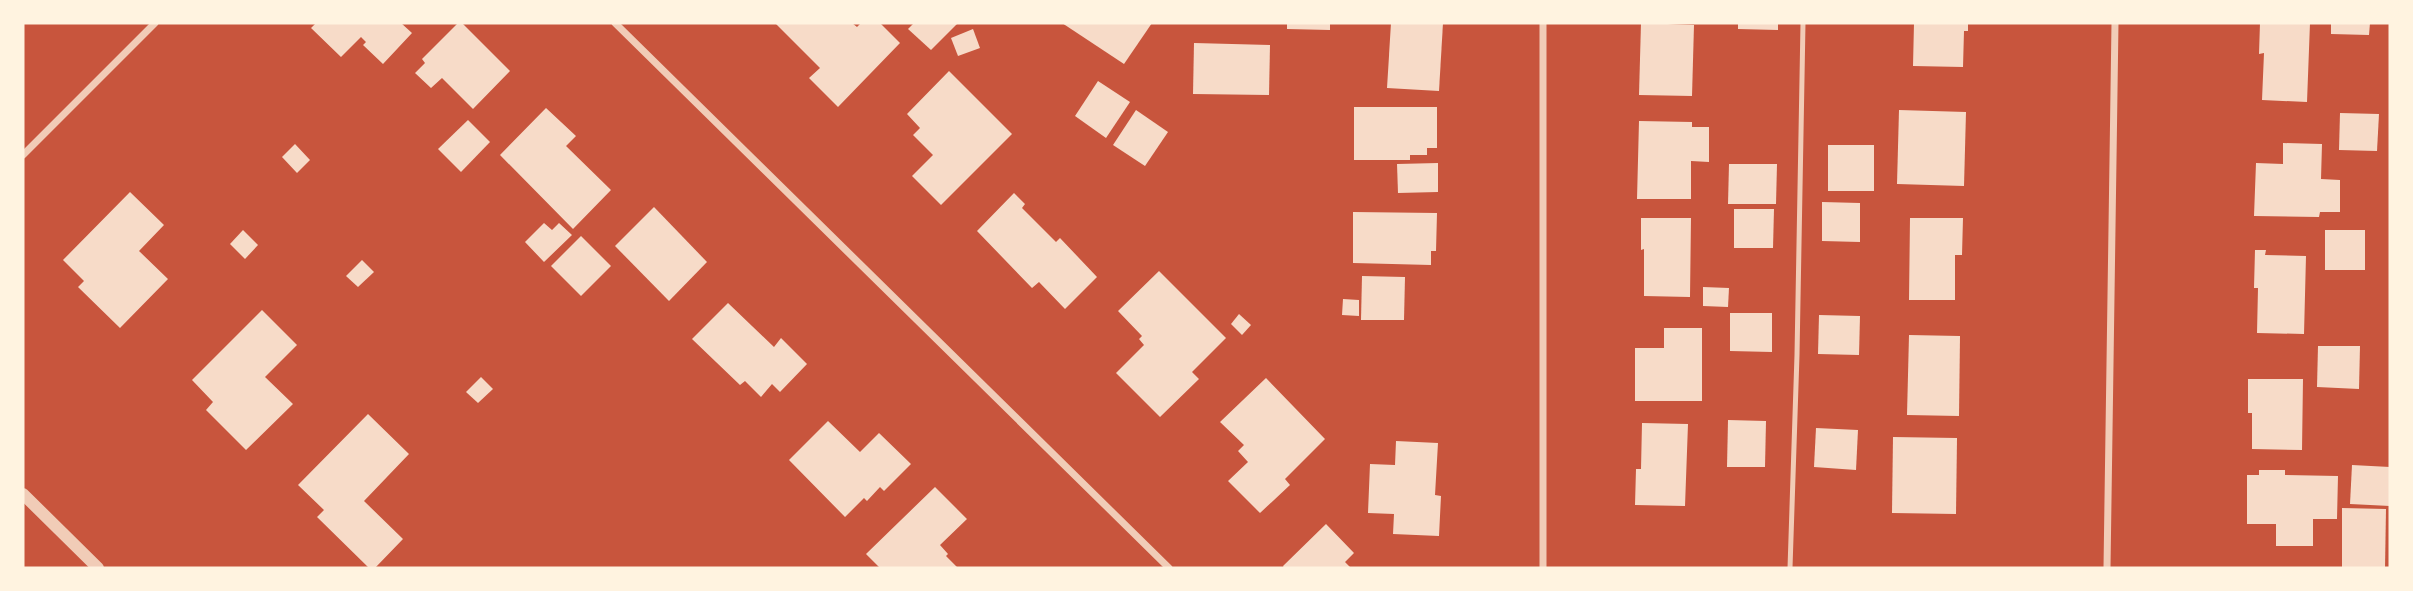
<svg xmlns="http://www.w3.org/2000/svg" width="2413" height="591" viewBox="0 0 2413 591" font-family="Ubuntu,sans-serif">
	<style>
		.building { fill: #f7dbc8 }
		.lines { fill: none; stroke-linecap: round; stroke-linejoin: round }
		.service { stroke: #f1ccb7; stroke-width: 5 }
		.minor { stroke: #f1ccb7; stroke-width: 7 }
		.tertiary { stroke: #f1ccb7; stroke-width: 12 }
	</style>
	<rect width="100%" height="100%" fill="#c8553d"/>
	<g class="building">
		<polygon points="316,23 401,23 412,33 383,64 363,45 366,42 361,37 341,57 311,28"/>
		<polygon points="458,23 462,23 510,71 473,109 442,78 431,88 415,73 425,63 422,59"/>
		<polygon points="777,23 852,23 857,27 861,23 880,23 900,43 838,107 809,78 820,68 776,24"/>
		<polygon points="914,23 958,23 931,50 908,29"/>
		<polygon points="1062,23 1152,23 1124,64"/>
		<polygon points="1287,23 1330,23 1330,30 1287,29"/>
		<polygon points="1391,23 1443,23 1439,91 1387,88"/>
		<polygon points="1641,23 1694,25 1692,96 1639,95"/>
		<polygon points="1738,23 1778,23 1778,30 1738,29"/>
		<polygon points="1914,23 1968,23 1968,31 1964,31 1963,67 1913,66"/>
		<polygon points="2260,23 2310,23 2307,102 2262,100 2264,53 2259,54"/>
		<polygon points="2331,23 2370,23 2369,35 2331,34"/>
		<polygon points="973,29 980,48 958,56 951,38"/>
		<polygon points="1194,43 1270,45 1269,95 1193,94"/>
		<polygon points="949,71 1012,134 941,205 912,176 933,155 913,135 920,128 907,114"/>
		<polygon points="1098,81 1130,102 1106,138 1075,116"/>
		<polygon points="1354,107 1437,107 1437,148 1427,148 1427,155 1410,155 1410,160 1354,160"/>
		<polygon points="546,108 576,136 566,146 611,190 573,229 500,155"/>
		<polygon points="1136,110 1168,132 1145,166 1113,145"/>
		<polygon points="1899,110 1966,112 1964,186 1897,184"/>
		<polygon points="2340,113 2379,114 2377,151 2339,150"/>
		<polygon points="468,120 490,142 461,172 438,149"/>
		<polygon points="1639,121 1692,122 1692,127 1709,127 1709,162 1691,161 1691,199 1637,199"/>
		<polygon points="2283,143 2322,144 2321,179 2340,180 2340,212 2320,212 2319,217 2254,216 2256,163 2283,164"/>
		<polygon points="295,144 310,160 297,173 282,157"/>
		<rect x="1828" y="145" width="46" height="46"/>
		<polygon points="1438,163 1438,192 1398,193 1397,164"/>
		<polygon points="1729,164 1777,164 1776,204 1728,204"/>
		<polygon points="130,192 164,225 139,251 168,279 120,328 78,287 84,281 63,260"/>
		<polygon points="1014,193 1025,204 1022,208 1056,242 1060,238 1097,277 1065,309 1039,282 1032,288 977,231"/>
		<polygon points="1822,202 1860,203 1860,242 1822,241"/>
		<polygon points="654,207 707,262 669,301 615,246"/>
		<polygon points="1734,209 1774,209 1773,248 1734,248"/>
		<polygon points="1353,212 1437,213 1436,251 1431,251 1431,265 1353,263"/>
		<polygon points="1641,218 1691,218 1690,297 1644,296 1644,249 1641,250"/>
		<polygon points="1910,218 1963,218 1962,255 1955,255 1955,300 1909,300"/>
		<polygon points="544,223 552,230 559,223 572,235 544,262 525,242"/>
		<polygon points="243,230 258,245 245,259 230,244"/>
		<rect x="2325" y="230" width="40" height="40"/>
		<polygon points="581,236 611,266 581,296 551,266"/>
		<polygon points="2255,250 2266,250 2265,255 2306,256 2304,334 2257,333 2258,288 2254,288"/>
		<polygon points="362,260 374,272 358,287 346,276"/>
		<polygon points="1159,271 1226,338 1192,372 1199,379 1160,417 1116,373 1144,345 1139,339 1142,336 1118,311"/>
		<polygon points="1362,276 1405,277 1404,320 1361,320"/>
		<polygon points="1703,287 1729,288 1728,307 1703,306"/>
		<polygon points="1343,299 1359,300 1359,316 1342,315"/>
		<polygon points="728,303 774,347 781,338 807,364 780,392 772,384 761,397 745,381 740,385 692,339"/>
		<polygon points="262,310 297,345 265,377 293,404 246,450 206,410 213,402 192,380"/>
		<polygon points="1730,313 1772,313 1772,352 1730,351"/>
		<polygon points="1239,314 1251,325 1242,335 1231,324"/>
		<polygon points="1819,315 1860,316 1859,355 1818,354"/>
		<polygon points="1664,328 1702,328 1702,401 1635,401 1635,348 1664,348"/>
		<polygon points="1909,335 1960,336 1959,416 1907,415"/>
		<polygon points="2318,346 2360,346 2359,389 2317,387"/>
		<polygon points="481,377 493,389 478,403 466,392"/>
		<polygon points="1266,378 1325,439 1285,479 1290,485 1260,513 1228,481 1248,462 1238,451 1244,445 1220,422"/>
		<polygon points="2248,379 2303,379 2302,450 2252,449 2252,413 2248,413"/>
		<polygon points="368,414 409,454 364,501 403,539 375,568 369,568 317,517 324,510 298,485"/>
		<polygon points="1728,420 1766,421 1765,467 1727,467"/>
		<polygon points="828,421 860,452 879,433 911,464 884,491 880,487 867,501 864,498 845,517 789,460"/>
		<polygon points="1642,423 1688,424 1685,506 1635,505 1636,469 1641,469"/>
		<polygon points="1816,428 1858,430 1856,470 1814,467"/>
		<polygon points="1893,437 1957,438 1956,514 1892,513"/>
		<polygon points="1396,441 1438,443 1435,495 1441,496 1439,536 1393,534 1394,514 1368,513 1370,464 1395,465"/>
		<polygon points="2352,465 2390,467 2390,506 2350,504"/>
		<polygon points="2259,470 2285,470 2285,475 2338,476 2337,519 2313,519 2313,546 2276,546 2276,524 2247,524 2247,475 2259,475"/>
		<polygon points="935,487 967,519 940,545 948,554 946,556 958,568 880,568 866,554"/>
		<polygon points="2342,508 2386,509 2385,568 2342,568"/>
		<polygon points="1326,524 1354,553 1345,562 1351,568 1284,568 1283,566"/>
	</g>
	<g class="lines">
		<polyline class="service" points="1790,568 1797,355 1803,23"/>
		<g class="minor">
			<polyline points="615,23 1169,568"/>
			<polyline points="23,155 155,23"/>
			<polyline points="1543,568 1543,23"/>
			<polyline points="2107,568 2115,23"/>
		</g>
		<polyline class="tertiary" points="23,494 98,568"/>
	</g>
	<rect width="2413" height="591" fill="none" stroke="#fff3e0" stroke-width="49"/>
</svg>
